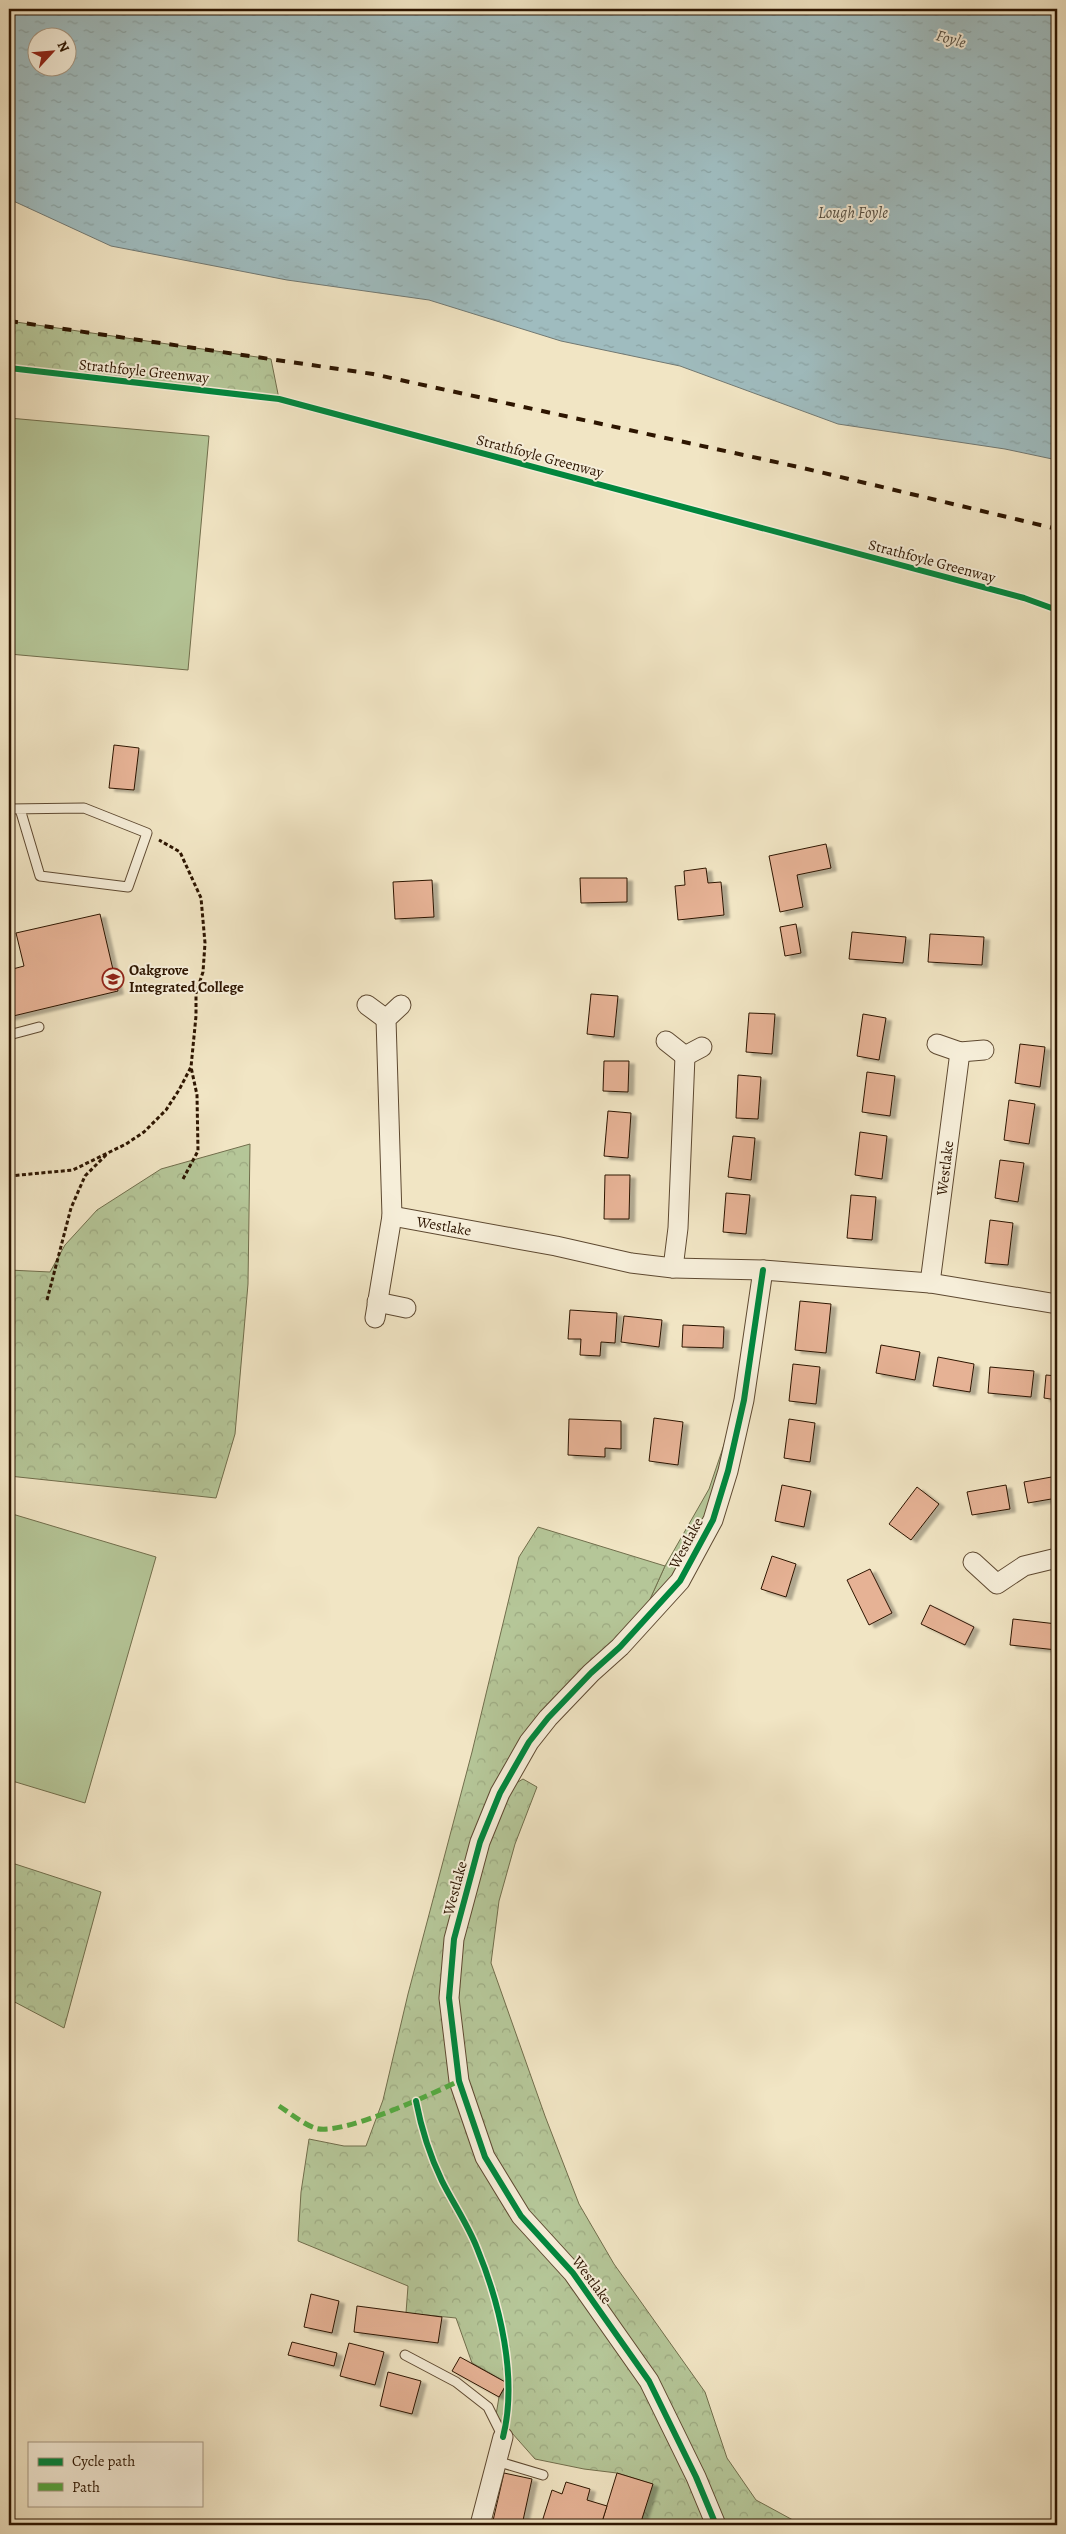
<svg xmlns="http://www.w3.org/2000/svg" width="1066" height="2534" viewBox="0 0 1066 2534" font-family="Alegreya,serif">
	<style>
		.green { fill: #b5c698; stroke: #716e4c }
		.forest { fill: url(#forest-crowns); stroke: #716e4c }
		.water { fill: url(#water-ripples); stroke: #717973; fill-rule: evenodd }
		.building { fill: #e6b295; stroke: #2d1500; filter: url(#shadow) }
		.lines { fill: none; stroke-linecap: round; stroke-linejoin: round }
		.service-casing { stroke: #5e4931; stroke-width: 11 }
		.minor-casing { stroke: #5e4931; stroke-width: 21 }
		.path { stroke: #2d1500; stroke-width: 3; stroke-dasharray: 4 2.5; stroke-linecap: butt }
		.service { stroke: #f6eed9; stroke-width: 9 }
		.minor { stroke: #f6eed9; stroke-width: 19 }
		.rail { stroke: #2d1500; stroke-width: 4; stroke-dasharray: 9 9; stroke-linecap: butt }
		.quiet { stroke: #54a940; stroke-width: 5; stroke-dasharray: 10 5; stroke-linecap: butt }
		.cycleway-casing { stroke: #f6eed9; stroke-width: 9 }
		.cycleway { stroke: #00873e; stroke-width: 6 }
		.labels { text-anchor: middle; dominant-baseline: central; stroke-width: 4; stroke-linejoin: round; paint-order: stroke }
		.street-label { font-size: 15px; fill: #2d1500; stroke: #f6eed9 }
		.poi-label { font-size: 15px; font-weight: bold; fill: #2d1500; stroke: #f6eed9; text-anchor: start }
		.water-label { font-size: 16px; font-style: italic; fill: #554f43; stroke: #f6eed9 }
	</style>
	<defs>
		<pattern id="forest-crowns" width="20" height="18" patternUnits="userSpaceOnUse" patternTransform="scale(1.25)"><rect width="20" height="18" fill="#b5c698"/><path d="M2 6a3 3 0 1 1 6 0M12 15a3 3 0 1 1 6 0" fill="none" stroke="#9ca981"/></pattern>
		<pattern id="water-ripples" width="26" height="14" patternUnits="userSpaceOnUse" patternTransform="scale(1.25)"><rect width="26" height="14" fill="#9fbcbf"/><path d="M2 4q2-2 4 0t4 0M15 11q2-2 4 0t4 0" fill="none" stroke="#89a1a2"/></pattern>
		<filter id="shadow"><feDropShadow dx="5.5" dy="3" stdDeviation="1" flood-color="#0004"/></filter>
	</defs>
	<rect width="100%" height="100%" fill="#f1e5c4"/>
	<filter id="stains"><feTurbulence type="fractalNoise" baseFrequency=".004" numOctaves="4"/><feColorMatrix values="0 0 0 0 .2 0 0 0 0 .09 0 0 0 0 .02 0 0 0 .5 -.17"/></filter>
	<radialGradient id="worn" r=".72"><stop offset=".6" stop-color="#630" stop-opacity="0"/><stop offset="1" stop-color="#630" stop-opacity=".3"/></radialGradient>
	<g class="green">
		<polygon points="9,418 209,436 188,670 9,654"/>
		<polygon points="729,1430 707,1514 681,1564 646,1608 665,1566 709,1489"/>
		<polygon points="9,1513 156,1557 85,1803 9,1780"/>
	</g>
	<g class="forest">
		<polygon points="9,321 271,359 279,399 9,368"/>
		<polygon points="250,1144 248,1284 235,1434 216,1498 9,1476 9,1270 50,1272 65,1245 97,1210 161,1169"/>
		<polygon points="538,1527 665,1566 637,1628 591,1673 501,1792 523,1779 537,1787 515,1844 499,1901 491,1963 545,2116 579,2204 614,2264 705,2392 727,2458 756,2500 802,2525 640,2525 652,2484 617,2473 584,2469 535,2459 496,2415 499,2397 507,2383 472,2363 456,2318 406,2313 408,2286 298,2241 301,2192 309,2139 344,2146 366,2146 383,2100 408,1994 472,1752 519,1557"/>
		<polygon points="9,1862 101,1892 64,2028 9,1999"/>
	</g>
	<path class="water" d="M 9,9 L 1057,9 L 1057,460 L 1005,449 L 838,424 L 680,366 L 561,341 L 429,300 L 287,280 L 111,246 L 9,199 ZM 38,38 L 68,38 L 68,68 L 38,68 Z"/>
	<g class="building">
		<polygon points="114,745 139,748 134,790 109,788"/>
		<polygon points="826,844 831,868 797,875 803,907 780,912 769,856"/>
		<polygon points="706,868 708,883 721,882 724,915 678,920 675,886 685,885 684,871"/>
		<polygon points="580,878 627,878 627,902 581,903"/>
		<polygon points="432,880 434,917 395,919 393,882"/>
		<polygon points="100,914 118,991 9,1017 9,970 24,966 16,933"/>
		<polygon points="796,924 801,953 785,956 780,927"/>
		<polygon points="852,932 906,937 903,963 849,959"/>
		<polygon points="930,934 984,937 982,965 928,962"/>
		<polygon points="591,994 618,996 614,1037 587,1034"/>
		<polygon points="749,1013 775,1014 772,1054 746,1052"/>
		<polygon points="863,1014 886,1018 879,1060 857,1056"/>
		<polygon points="1020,1044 1045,1047 1040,1087 1015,1083"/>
		<polygon points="604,1061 629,1061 628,1092 603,1091"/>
		<polygon points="867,1072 895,1076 890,1116 862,1112"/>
		<polygon points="738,1075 761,1077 758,1119 736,1118"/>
		<polygon points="1009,1100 1035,1104 1029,1144 1004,1140"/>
		<polygon points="608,1111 631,1113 628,1158 604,1156"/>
		<polygon points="860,1132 887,1136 882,1179 855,1175"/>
		<polygon points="733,1136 755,1138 751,1180 728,1177"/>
		<polygon points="1000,1160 1024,1163 1018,1202 995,1198"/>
		<polygon points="605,1175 630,1175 629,1219 604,1219"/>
		<polygon points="726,1193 750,1195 746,1234 723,1232"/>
		<polygon points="851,1195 876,1197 872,1240 847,1238"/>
		<polygon points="990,1220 1013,1223 1008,1265 985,1263"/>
		<polygon points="800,1301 831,1304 826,1353 795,1350"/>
		<polygon points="570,1310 617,1313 615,1343 601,1342 600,1356 580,1355 581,1339 568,1339"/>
		<polygon points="624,1316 662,1320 659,1347 621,1342"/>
		<polygon points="683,1325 724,1327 723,1348 682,1347"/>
		<polygon points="881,1345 920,1352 915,1380 876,1373"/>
		<polygon points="938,1357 974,1364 970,1392 933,1386"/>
		<polygon points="793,1364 820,1367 816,1404 789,1401"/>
		<polygon points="990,1367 1034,1371 1031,1397 988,1393"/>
		<polygon points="1046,1375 1057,1376 1057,1400 1044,1398"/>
		<polygon points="654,1418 683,1422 678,1465 649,1461"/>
		<polygon points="569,1419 621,1421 621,1449 605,1448 605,1457 568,1455"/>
		<polygon points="789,1419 815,1423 810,1462 784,1458"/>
		<polygon points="1057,1476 1057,1498 1028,1503 1024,1482"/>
		<polygon points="782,1485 811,1491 804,1527 775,1521"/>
		<polygon points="1006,1485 1010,1509 972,1515 967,1492"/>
		<polygon points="917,1487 939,1504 911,1540 889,1524"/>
		<polygon points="772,1556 796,1564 786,1597 761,1589"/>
		<polygon points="870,1569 892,1613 869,1625 847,1580"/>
		<polygon points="930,1605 974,1627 965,1645 921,1624"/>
		<polygon points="1013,1619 1057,1624 1057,1650 1010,1645"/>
		<polygon points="311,2294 339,2301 332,2333 304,2327"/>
		<polygon points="357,2306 442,2317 438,2343 354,2332"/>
		<polygon points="292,2342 337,2353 334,2366 288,2355"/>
		<polygon points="349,2343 384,2352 375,2385 340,2376"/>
		<polygon points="460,2357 507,2383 499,2397 452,2371"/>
		<polygon points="388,2372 421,2381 412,2414 380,2406"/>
		<polygon points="504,2473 532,2479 522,2525 492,2525"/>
		<polygon points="617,2473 653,2484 640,2525 601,2525"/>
		<polygon points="566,2482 590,2489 587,2500 607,2506 601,2525 541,2525 552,2490 562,2494"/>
	</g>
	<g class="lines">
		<g class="service-casing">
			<g id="service">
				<polyline points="9,809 84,808 147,833 128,887 40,876 20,809"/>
				<polyline points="9,1035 39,1027"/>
				<polyline points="405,2355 456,2382 488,2407 503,2437"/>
				<polyline points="496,2461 543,2475"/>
			</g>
		</g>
		<g class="minor-casing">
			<g id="minor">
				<polyline points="367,1005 386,1019"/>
				<polyline points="666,1041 685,1056 702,1047"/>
				<polyline points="937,1044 960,1052 984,1050"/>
				<polyline points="392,1216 556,1246 631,1263 673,1268 763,1270 930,1283 1057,1304"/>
				<polyline points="673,1268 678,1228 685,1056"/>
				<polyline points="930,1283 960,1052"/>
				<polyline points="377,1302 406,1308"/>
				<polyline points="375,1318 392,1216 386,1019 401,1005"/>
				<polyline points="973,1562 997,1584 1024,1566 1057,1558"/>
				<polyline points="480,2525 503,2437"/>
				<polyline points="716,2525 696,2477 649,2381 573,2273 521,2216 485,2157 459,2081 449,1998 454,1939 480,1842 500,1793 529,1742 548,1718 591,1673 620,1647 680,1581 713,1520 728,1471 744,1400 763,1270"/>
			</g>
		</g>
		<g class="path">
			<polyline points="9,1176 73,1170 126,1144 144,1132 166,1110 179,1090 191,1067 196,1016 196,993 203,972 205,943 201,898 180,852 159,840"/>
			<polyline points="183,1179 198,1151 197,1095 191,1067"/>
			<polyline points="47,1300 71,1208 85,1176 107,1154"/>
		</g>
		<use href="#service" class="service"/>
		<use href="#minor" class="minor"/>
		<polyline class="rail" points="9,321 373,374 803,468 1057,529"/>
		<path class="quiet" d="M 279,2106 C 290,2113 303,2124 315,2128 C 340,2137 434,2093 459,2081"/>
		<g class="cycleway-casing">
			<g id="cycleway">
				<polyline points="9,368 279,399 1024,598 1057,610"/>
				<path d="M 416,2101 C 421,2127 430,2156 442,2181 C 453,2203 468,2225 477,2248 C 500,2304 518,2378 503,2437"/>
				<polyline points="716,2525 696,2477 649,2381 573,2273 521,2216 485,2157 459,2081 449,1998 454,1939 480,1842 500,1793 529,1742 548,1718 591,1673 620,1647 680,1581 713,1520 728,1471 744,1400 763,1270"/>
			</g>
		</g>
		<use href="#cycleway" class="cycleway"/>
	</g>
	<defs>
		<g id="school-ring" transform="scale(1.125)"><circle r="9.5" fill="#f6eed9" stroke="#8f2418" stroke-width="1.5"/><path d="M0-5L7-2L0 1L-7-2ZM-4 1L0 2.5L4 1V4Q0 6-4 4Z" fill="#8f2418"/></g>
	</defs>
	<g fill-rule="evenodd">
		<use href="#school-ring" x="113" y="979"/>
	</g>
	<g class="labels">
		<g class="street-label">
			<text transform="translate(144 371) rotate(6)">Strathfoyle Greenway</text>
			<text transform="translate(540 456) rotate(15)">Strathfoyle Greenway</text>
			<text transform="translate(932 561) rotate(15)">Strathfoyle Greenway</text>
			<text transform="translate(945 1168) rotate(-83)">Westlake</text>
			<text transform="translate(444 1226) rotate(10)">Westlake</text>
			<text transform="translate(686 1543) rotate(-62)">Westlake</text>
			<text transform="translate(455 1888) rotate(-75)">Westlake</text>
			<text transform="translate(592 2280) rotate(53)">Westlake</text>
		</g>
		<g class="poi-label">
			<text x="129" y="970">Oakgrove<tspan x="129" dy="17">Integrated College</tspan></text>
		</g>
		<g class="water-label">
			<text transform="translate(951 39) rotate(16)">Foyle</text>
			<text x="853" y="213">Lough Foyle</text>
		</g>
	</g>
	<rect width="1066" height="2534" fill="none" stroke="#f1e5c4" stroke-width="30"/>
	<rect x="10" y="10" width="1046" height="2514" fill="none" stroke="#2d1500" stroke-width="2.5"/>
	<rect x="15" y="15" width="1036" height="2504" fill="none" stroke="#2d1500"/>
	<rect x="28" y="2442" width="175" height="65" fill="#f6eed9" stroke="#a69782"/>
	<rect x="38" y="2458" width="25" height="8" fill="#00873e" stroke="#a69782"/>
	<text x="72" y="2466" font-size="15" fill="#2d1500">Cycle path</text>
	<rect x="38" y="2483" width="25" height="8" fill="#54a940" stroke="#a69782"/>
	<text x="72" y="2492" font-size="15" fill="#2d1500">Path</text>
	<g transform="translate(52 52) rotate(64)"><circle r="24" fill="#f6eed9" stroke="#a69782"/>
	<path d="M0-4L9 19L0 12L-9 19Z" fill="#8f2418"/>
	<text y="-8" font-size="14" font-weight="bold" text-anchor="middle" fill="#2d1500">N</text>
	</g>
	<rect width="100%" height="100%" filter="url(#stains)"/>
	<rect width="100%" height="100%" fill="url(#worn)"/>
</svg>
